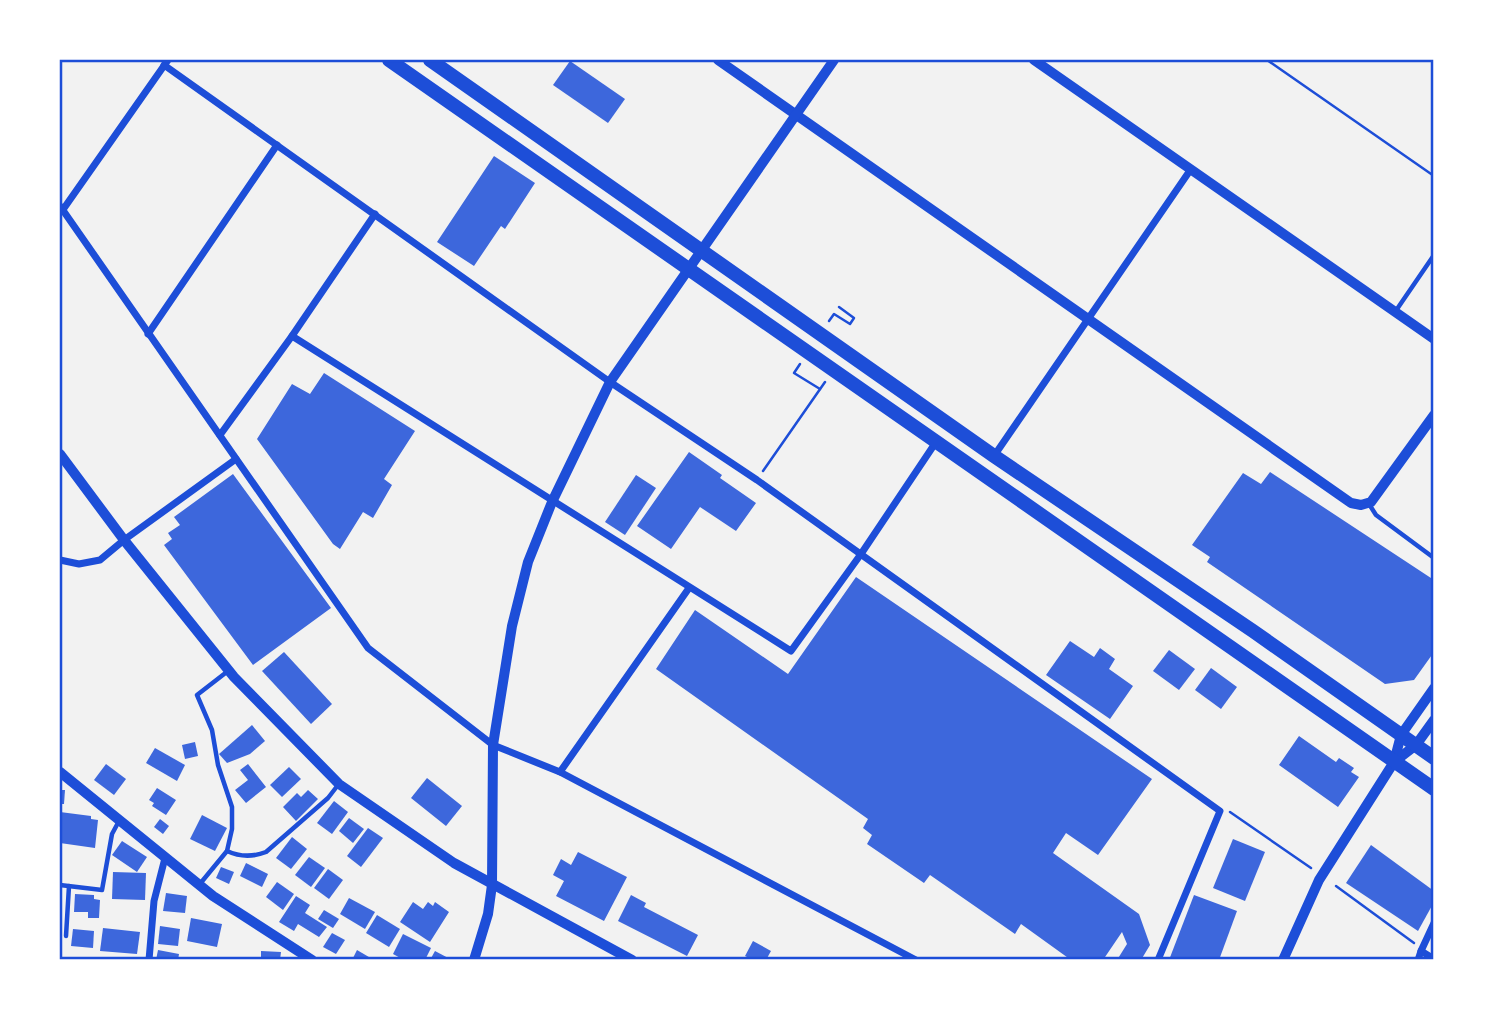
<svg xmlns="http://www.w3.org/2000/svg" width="1493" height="1019" viewBox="0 0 1493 1019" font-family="'PT Serif',serif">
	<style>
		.building { fill: #3d67dc }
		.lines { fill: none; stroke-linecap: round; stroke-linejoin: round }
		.path { stroke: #1d4ed8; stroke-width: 2.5 }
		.service { stroke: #1d4ed8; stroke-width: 4.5 }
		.minor { stroke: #1d4ed8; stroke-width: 7 }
		.tertiary { stroke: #1d4ed8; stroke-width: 10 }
		.primary { stroke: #1d4ed8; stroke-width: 14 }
		.neatline { fill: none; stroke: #1d4ed8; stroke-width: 2.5 }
	</style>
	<rect width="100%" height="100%" fill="#f2f2f2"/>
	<g class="building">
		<polygon points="570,61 625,99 608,123 553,85"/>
		<polygon points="494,156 535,183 505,229 501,226 474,266 437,242"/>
		<polygon points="324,373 415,431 384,479 392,485 373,518 363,512 340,549 333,544 257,439 292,384 310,394"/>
		<polygon points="689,452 722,475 720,478 756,503 736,531 700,507 671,549 637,526"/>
		<polygon points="1270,472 1434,580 1434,652 1414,680 1385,684 1207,562 1210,557 1192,545 1243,473 1261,484"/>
		<polygon points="233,474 331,608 253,665 164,545 172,539 168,533 180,525 174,517"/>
		<polygon points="636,475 656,488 625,535 605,522"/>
		<polygon points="856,577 1152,779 1098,855 1066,833 1053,853 1139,914 1150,945 1141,960 1117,960 1127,944 1122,932 1103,960 1071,960 1021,924 1015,934 930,875 924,883 867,844 872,835 863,828 868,819 656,669 695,610 788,674"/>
		<polygon points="1070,641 1094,657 1100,648 1115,659 1109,669 1133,686 1110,719 1046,675"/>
		<polygon points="1169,650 1195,669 1179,690 1153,671"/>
		<polygon points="284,652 332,704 311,724 262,671"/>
		<polygon points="1211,668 1237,687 1221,709 1195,690"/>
		<polygon points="252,725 265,741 250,754 227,763 219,754"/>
		<polygon points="1299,736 1336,762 1339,758 1354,768 1351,772 1359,777 1338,807 1279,765"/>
		<polygon points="195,742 198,756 185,759 182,745"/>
		<polygon points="155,748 185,765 177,781 146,763"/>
		<polygon points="106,764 126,779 114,795 94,780"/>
		<polygon points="248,764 266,787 246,803 235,790 248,780 240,770"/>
		<polygon points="289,767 301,779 282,797 270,785"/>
		<polygon points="427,778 462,806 446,826 411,798"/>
		<polygon points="157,788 176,800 166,815 152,806 154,803 149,800"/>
		<polygon points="60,790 65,790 64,804 60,804"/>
		<polygon points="308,790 318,799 296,821 283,807 297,793 301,797"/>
		<polygon points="334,801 348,812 332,834 317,823"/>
		<polygon points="60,812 91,816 91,819 98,820 95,848 60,843"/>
		<polygon points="202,815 227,828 215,851 190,839"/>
		<polygon points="349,818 364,829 353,843 339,831"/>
		<polygon points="160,819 169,826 163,834 154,827"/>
		<polygon points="368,828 383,838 361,867 347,856"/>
		<polygon points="292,837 307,849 291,869 276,858"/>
		<polygon points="1233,839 1265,852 1245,901 1213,888"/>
		<polygon points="122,841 147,857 137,872 112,855"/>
		<polygon points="1371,845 1434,891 1434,902 1418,931 1346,883"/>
		<polygon points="578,852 627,877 604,921 556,896 564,881 553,875 561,859 571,865"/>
		<polygon points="309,857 325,868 311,887 295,875"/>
		<polygon points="246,863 268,874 262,887 240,876"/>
		<polygon points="221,867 234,872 229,884 216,878"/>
		<polygon points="328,869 343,880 329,899 314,888"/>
		<polygon points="113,872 146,873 145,900 112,899"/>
		<polygon points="277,882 294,894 283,910 266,897"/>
		<polygon points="166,893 187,896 185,913 163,911"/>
		<polygon points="75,894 94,895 94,899 100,900 99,918 88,918 88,912 74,912"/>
		<polygon points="631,895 646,903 644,907 698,935 687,956 618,921"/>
		<polygon points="1194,895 1237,911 1219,960 1169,960"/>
		<polygon points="296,896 310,905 305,913 327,927 319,937 298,924 294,931 279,922"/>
		<polygon points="349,898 375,912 365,929 340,914"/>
		<polygon points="413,902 423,909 428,902 433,906 435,902 449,912 430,942 400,922"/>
		<polygon points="324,910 339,919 333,928 318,919"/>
		<polygon points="377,915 400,929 389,947 366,933"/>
		<polygon points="191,918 222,924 217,947 187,941"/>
		<polygon points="160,926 180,929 178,946 158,944"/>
		<polygon points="103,928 140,932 137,954 100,951"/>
		<polygon points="73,929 94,931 93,948 71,946"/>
		<polygon points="332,933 345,940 336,954 323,947"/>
		<polygon points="403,934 431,948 425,960 404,960 393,954"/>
		<polygon points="753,941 771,951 766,960 753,960 745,956"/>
		<polygon points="158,950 179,954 178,960 156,960"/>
		<polygon points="357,950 374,960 352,960"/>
		<polygon points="261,951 281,952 280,960 261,960"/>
		<polygon points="435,951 452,960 430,960"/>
	</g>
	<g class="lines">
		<g class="path">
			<polyline points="1267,60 1434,176"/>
			<polyline points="829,321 834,314 850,324 854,318 839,307"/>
			<polyline points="800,364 794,373 820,389"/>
			<polyline points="763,471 825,382"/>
			<polyline points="1230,812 1311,868"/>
			<polyline points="1336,886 1414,943"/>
		</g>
		<g class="service">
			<polyline points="1395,312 1434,255"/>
			<polyline points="1369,504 1376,515 1434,558"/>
			<path d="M 227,851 C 240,857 253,857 266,852 L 328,798 L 338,785"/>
			<polyline points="60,885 102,890 112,834 119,821"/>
			<polyline points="199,885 227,851 232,829 232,807 218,765 212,730 197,695 228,671"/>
			<polyline points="66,936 69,886"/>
		</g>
		<g class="minor">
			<polyline points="164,65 610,382 757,480 1220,811 1158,960"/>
			<polyline points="60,206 368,648 493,745 560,772 916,960"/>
			<polyline points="62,211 168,60"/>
			<polyline points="148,334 277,145"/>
			<polyline points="292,336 791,651 861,554 936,442"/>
			<polyline points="220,435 292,336 375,214"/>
			<polyline points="994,456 1191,169"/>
			<polyline points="60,560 79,564 100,560 124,540 236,459"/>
			<polyline points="560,772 689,588"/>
			<polyline points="1421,951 1434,923"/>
			<polyline points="149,960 154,901 165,858"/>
			<polyline points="1418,960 1421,951 1434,959"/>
		</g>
		<g class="tertiary">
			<polyline points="718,60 1351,503 1361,505 1371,502 1434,415"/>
			<polyline points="1034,60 1434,339"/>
			<polyline points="60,454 124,540 234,677 339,784 454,863 632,960"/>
			<polyline points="1394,762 1416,745 1434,720"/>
			<polyline points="60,772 213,896 312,960"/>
			<polyline points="474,960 488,914 492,885 493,745 512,626 528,562 552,502 610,382 834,60"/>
			<polyline points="1283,960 1319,880 1394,762 1401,735 1434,688"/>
		</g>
		<g class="primary">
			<polyline points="389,60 1434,789"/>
			<polyline points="430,60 994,456 1253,631 1434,758"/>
		</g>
	</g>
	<rect width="1493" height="1019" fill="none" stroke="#ffffff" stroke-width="122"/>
	<rect x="61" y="61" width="1371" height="897" class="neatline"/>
</svg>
